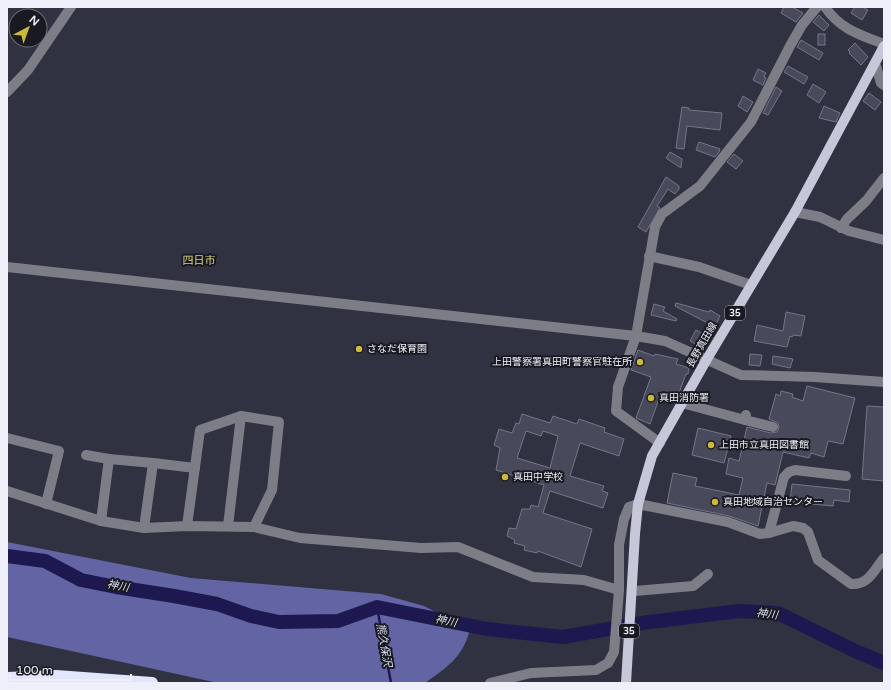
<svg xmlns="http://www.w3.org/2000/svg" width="891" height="690" viewBox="0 0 891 690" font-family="'Varela Round','Noto Sans JP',sans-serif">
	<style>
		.forest { fill: #6264a3 }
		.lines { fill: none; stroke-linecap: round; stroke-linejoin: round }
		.stream { stroke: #1d184f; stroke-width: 2.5 }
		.river { stroke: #1d184f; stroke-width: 14 }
		.building { fill: #484a5b; stroke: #747689; fill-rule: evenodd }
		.minor { stroke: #7c7d86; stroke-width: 10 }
		.major { stroke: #c6c8d9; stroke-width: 10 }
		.highway { stroke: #e3e5fa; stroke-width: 12 }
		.poi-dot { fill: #cbb939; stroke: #191a21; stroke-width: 1.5 }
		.labels { text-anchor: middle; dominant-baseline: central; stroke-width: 4; stroke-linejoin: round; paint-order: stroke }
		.shield { fill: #191a21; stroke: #aeafb8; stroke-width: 1 }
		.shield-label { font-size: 9px; font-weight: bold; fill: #eeeff9 }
		.street-label { font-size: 10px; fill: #eeeff9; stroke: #191a21 }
		.poi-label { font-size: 10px; fill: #eeeff9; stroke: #191a21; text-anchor: start }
		.neighbourhood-label { font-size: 11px; fill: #ddd283; stroke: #191a21 }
		.water-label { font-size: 11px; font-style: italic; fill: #dadcee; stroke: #191a21 }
	</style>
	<rect width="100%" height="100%" fill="#303141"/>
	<path class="forest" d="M 7,542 L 191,578 L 381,594 L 424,606 L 461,625 L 469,633 C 461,659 446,668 425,683 L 218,683 L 7,637 Z"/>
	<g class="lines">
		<polyline class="stream" points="377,607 391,683"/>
		<polyline class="river" points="7,556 45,561 81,580 116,587 174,596 217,604 251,616 279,622 338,621 377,607 487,629 563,637 649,622 739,611 778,613 855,651 884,663"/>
	</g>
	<g class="building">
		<polygon points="784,7 792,7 803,13 796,22 781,13"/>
		<polygon points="855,7 862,7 868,10 862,20 851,13"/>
		<polygon points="819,15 829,25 824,31 813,22"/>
		<rect x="818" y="34" width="7" height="11"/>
		<polygon points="801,40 823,53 819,60 797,47"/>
		<polygon points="855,43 868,57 861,65 849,53 850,52 848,50"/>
		<polygon points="788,66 808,77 804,84 784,72"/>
		<polygon points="758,69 766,73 764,77 766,78 763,85 753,80"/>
		<polygon points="813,84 826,92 819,103 807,95"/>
		<polygon points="776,87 782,91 768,115 763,113"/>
		<polygon points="869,93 881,102 875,110 863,101"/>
		<polygon points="743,96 753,102 747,112 738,106"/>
		<polygon points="824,106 840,113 836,122 819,118"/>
		<polygon points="682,107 689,108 689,110 722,113 720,130 687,126 684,149 676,148"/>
		<polygon points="699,142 720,149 719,152 715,157 696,150"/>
		<polygon points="670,152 682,159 681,168 666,158"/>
		<polygon points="734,154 743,161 736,169 727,162"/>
		<polygon points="666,177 679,186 679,189 675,194 668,189 657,206 660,208 646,232 638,227"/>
		<polygon points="676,303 709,312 710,310 720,316 715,327 675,306"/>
		<polygon points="654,304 665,307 663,311 677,319 676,321 651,315"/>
		<polygon points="786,312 805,316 801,336 793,335 792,337 790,336 787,347 754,341 757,325 783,331"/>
		<polygon points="696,330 709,338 704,348 690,341"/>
		<polygon points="638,350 654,356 655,354 678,359 676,364 689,368 688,374 686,374 676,401 660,396 650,424 636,418 651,377 631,370"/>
		<polygon points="750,354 762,355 760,366 749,365"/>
		<polygon points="773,356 793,359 790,368 772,364"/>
		<polygon points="807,386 855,398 843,444 828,441 824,457 811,453 809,458 783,452 775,485 767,483 758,526 729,516 667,503 673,473 697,478 695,486 739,495 743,478 726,474 729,458 739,461 747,427 771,433 777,432 779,428 778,423 769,419 776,394 780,396 781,391 793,394 792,397 803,401"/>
		<polygon points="867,406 884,407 884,481 862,479"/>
		<path d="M 522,414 L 550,423 L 553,416 L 577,424 L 579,419 L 605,428 L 604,432 L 624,439 L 619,456 L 580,443 L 570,476 L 604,486 L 602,491 L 608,493 L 603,508 L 550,491 L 543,513 L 592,529 L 581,567 L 538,551 L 537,553 L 524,550 L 525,546 L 514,543 L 515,540 L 507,536 L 509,528 L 516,529 L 522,509 L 530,509 L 531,505 L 538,507 L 544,485 L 496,470 L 500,448 L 494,445 L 499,429 L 512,433 L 516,423 L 519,424 ZM 526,431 L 541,436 L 543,431 L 558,436 L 550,468 L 517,458 Z"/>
		<polygon points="698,428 731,436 724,463 692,455"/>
		<polygon points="792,484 850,490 849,502 834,500 833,506 790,502"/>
	</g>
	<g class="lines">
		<g class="minor">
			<path d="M 825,7 C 840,29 860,35 884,44"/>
			<polyline points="875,63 881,83 884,85"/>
			<polyline points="7,92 28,70 71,7"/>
			<polyline points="795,212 820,217 849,231 884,240"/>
			<polyline points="841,228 847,219 866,201 884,178"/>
			<polyline points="649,256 699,267 751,285"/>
			<polyline points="7,267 636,336 665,341 741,375 815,377 884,382"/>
			<polyline points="682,403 745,420 746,415"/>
			<polyline points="745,420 773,427"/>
			<polyline points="7,438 59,451 46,504"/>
			<polyline points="660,443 616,411 618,387 636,336 655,227 662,214 700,186 751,122 790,46 802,25 817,7"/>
			<polyline points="86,455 109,459"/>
			<polyline points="153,463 195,468"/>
			<path d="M 846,476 L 795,470 L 789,472 L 784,477 L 769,533 L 793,526 L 803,528 L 808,532 L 818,560 L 851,584 C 869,585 874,570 884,558"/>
			<polyline points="7,491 101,521 144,528 187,526 254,527 300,538 421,548 458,547 533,577 584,580 619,590"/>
			<polyline points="101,521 109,459 153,463 144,528"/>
			<polyline points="187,526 200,430 241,416 279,422 272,490 254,527"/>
			<polyline points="228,526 241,416"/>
			<polyline points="635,591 693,586 708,574"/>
			<polyline points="490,683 531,673 596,670 608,663 614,652 619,590 619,545 624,519 629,507 638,504 728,522 760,534 769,533"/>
		</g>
		<polyline class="major" points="626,683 635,534 638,504 652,456 707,359 795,212 884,46"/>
		<polyline class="highway" points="7,678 56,676 152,683"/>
	</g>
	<g class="poi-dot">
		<circle cx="359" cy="349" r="4"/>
		<circle cx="640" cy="362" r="4"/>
		<circle cx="651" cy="398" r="4"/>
		<circle cx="711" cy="445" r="4"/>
		<circle cx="505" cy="477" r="4"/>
		<circle cx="715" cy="502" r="4"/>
	</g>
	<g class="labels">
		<g class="shield">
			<rect x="725" y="306" width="20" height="14" rx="3"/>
			<rect x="619" y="624" width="20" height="14" rx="3"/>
		</g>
		<g class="shield-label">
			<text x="735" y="313">35</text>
			<text x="629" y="631">35</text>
		</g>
		<g class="street-label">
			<text transform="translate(702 345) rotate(-60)">長野真田線</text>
		</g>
		<g class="poi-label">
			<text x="367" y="349">さなだ保育園</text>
			<text x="632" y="362" text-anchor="end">上田警察署真田町警察官駐在所</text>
			<text x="659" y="398">真田消防署</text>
			<text x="719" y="445">上田市立真田図書館</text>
			<text x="513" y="477">真田中学校</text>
			<text x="723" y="502">真田地域自治センター</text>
		</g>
		<g class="neighbourhood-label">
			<text x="199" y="260">四日市</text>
		</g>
		<g class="water-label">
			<text transform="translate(118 586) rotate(10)">神川</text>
			<text transform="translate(767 614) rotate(7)">神川</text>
			<text transform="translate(446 621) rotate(11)">神川</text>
			<text transform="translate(384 645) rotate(80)">熊久保沢</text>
		</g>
	</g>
	<rect width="891" height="690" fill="none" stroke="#eeeff9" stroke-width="16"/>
	<g transform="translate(28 28) rotate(41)"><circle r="19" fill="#191a21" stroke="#6e6f77"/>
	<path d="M0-3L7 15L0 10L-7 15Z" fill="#cbb939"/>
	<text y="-6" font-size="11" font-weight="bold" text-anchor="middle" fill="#eeeff9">N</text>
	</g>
	<path d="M10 674v6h121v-6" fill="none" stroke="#eeeff9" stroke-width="2"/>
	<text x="16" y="674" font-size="12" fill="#eeeff9" stroke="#191a21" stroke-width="3" paint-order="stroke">100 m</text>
</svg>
